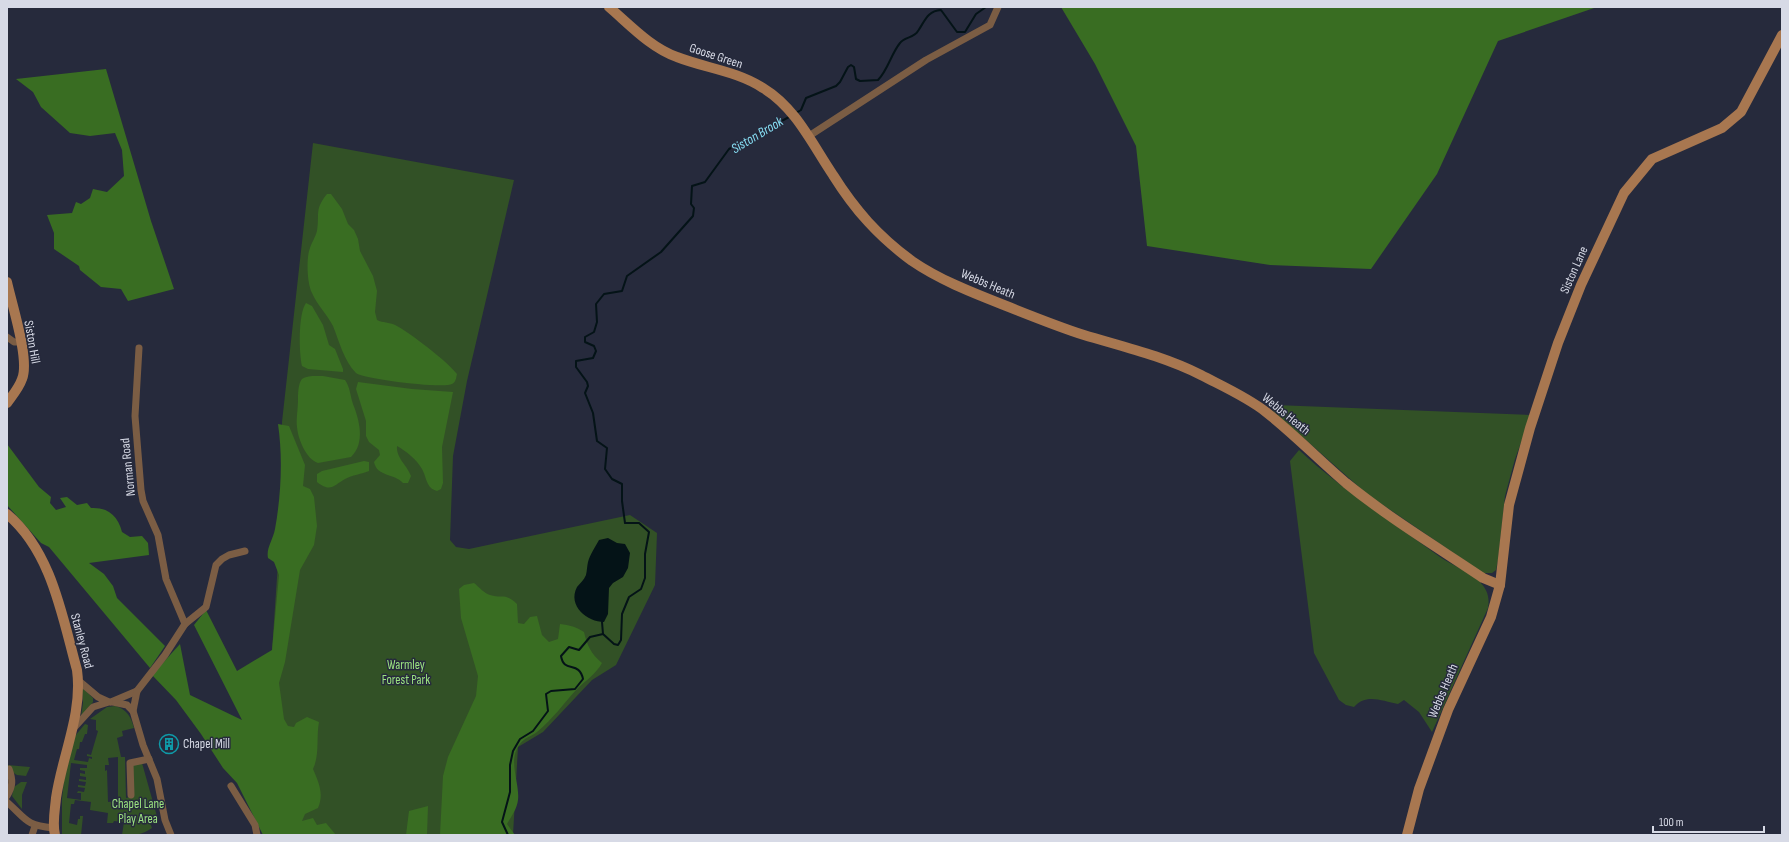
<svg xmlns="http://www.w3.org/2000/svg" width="1789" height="842" viewBox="0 0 1789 842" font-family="'Sofia Sans Condensed',sans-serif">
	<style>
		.green { fill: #325126; fill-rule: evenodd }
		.forest { fill: #396d22 }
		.water { fill: #041317 }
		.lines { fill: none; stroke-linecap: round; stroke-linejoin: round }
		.stream { stroke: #041317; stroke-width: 2 }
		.street { stroke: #7b5d44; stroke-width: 7 }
		.secondary { stroke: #a87750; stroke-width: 10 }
		.labels { text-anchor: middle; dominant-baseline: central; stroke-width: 3; stroke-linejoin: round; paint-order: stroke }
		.street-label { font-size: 13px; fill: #d7dae6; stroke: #262a3c }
		.park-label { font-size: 13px; fill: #9ce481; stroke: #262a3c }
		.poi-label { font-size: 13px; fill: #d7dae6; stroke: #262a3c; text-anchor: start }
		.water-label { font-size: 14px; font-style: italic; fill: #87dff5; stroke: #262a3c }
	</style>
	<rect width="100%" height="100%" fill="#262a3c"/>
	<g class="green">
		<polygon points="313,143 514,180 467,381 453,456 450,540 456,547 469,549 630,515 657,533 655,585 616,665 592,680 543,732 518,747 513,835 286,835 272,651 283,489 282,422"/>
		<polygon points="1275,405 1531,415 1515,459 1505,496 1498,560 1496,570 1492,573 1483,573 1367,494 1272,410"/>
		<path d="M 1299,450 C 1342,490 1393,522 1440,557 C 1452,565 1468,571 1479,581 C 1487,589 1490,597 1488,608 L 1432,732 L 1419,712 L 1404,700 L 1398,704 C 1382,701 1366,693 1354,707 L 1346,705 L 1339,700 L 1314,653 L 1290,461 Z"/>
		<polygon points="82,687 93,698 93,702 81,717 83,703"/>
		<path d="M 115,706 C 127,709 131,717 134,728 L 122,731 L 123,736 L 117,738 L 121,757 L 125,757 L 126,798 L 133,796 L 132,765 L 142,763 L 158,820 L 150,823 L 152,828 C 142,835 136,835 122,835 L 124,822 L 114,821 L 113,823 L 107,823 L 108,813 L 90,810 L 91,802 L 75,800 L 74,804 L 71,804 L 69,823 L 77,825 L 78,819 L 80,819 L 80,816 L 83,816 L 81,835 L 62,835 L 62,799 L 64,780 L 75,736 L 85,724 L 88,725 L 87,734 L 85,734 L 82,742 L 80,742 L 79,749 L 77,749 L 74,760 L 88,762 L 89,758 L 92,759 L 92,757 L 87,756 L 87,754 L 91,755 L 98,731 L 96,730 L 96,720 L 90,719 L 107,707 ZM 118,757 L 118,801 L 108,802 L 107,770 L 105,771 L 105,765 L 109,765 L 108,758 ZM 71,763 L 87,765 L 87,768 L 80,768 L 80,770 L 85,771 L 85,774 L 80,773 L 80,776 L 86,777 L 86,780 L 79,779 L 79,781 L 86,782 L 85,786 L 78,785 L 78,787 L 85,788 L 84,792 L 78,791 L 77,793 L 81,793 L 81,800 L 67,798 Z"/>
		<polygon points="7,765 30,767 26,776 17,775 7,769"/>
		<polygon points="21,782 27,782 22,795 22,809 12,796 14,787"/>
	</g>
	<g class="forest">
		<polygon points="1061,7 1597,7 1498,41 1437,174 1371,269 1270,265 1147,246 1136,146 1095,64"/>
		<polygon points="106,69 151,221 174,289 128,301 121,289 101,287 80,270 79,266 54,249 54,233 47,215 72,213 76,202 81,204 90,198 93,189 107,192 124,176 122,150 115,133 90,136 70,133 41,107 33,92 16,79"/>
		<path d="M 327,194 L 331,194 L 342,209 L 348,224 L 354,230 L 358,239 L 360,251 L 373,276 L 377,291 L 375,312 L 377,320 C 383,323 389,322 395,325 C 409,332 447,361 457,374 C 456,378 456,382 452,384 C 444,389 363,379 356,373 C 344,361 339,341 333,326 C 327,314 317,305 312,293 C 307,283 306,258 310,248 C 312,242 315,238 317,231 C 320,214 314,210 327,194 Z"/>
		<path d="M 306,303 L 312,306 L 323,325 L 329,345 L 335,349 L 343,369 L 343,372 L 308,369 L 302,366 C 299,353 298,314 306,303 Z"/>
		<path d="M 323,376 L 345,380 C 350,387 350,395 353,404 C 359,419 366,443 351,457 L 318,463 C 306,459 298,439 297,427 C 296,419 298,409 298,400 C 298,394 298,384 302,379 C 307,375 318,376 323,376 Z"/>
		<path d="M 358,382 L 412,389 L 453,392 L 442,447 L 443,483 L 441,489 L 437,491 C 426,488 427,478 422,469 C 417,460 406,451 397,446 C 396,458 407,465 411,476 L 408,483 L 403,483 C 394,473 377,477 374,462 L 380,455 L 379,450 L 369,442 L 366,436 L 366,421 L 356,389 Z"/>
		<path d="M 278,424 L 289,426 L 305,465 L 303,486 L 310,489 L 314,497 L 317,526 L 314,545 L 300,570 L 285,662 L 279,683 L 284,719 L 288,726 L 294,727 L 296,723 L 307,717 L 319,722 C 316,738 320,754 313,769 C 319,783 324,794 318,808 L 305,814 L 302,821 L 313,818 L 317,825 L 326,823 L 336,835 L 263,835 L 237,783 L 223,768 L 201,734 L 176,700 L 152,675 L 180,644 L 190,695 L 242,720 L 194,625 L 206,610 L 237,671 L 272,650 L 279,575 L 274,562 L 268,558 C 266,548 273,540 275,529 C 281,496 283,458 278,424 Z"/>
		<path d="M 7,444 L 39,487 L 51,497 L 50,503 L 56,510 L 66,507 L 60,498 L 67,497 L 77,505 L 87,503 L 91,508 C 108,507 118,516 122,532 L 130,537 L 142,536 L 148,543 L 149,555 L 89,563 L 104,574 L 113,586 L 117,598 L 165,646 L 150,668 L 49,547 L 41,543 L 7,505 Z"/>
		<path d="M 364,461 L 369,462 L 369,471 C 362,474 352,475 345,479 C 334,485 331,493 317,482 L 317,474 L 322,471 Z"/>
		<path d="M 474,583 C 479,587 485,594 490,595 C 503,599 504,592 517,604 L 518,623 L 524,624 L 530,617 L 537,616 L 542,635 L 549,642 L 558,639 L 560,624 C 570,625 576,627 584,632 C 587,645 591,654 602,663 C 596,674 585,681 577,689 C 564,703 553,719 537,732 C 532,736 524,738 520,744 C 507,760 520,782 518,800 C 517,809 511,817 507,824 L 515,835 L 440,835 L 443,776 L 448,757 L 476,696 L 478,676 L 461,618 L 459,589 L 464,585 Z"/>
		<polygon points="428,806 427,835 406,835 409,811"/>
	</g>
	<path class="water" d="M 608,538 L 617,543 L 625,544 L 630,553 L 628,568 L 623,577 L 613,583 L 609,588 L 608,614 L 604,622 C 588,622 567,606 577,587 C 580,583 584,580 586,575 C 587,571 587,566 588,562 C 590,555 595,547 599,540 Z"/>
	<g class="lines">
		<g class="stream">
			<path d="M 796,113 L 801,110 L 806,98 L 836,86 L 840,82 L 848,67 L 851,65 L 854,67 L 856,79 L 860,81 L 878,80 C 888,70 891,54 900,43 C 904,37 914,38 918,31 C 925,21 927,11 941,10 L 957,32 L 965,32 L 976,14 L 986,7"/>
			<polyline points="603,634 614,644 618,645 621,640 622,614 629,597 641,589 645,578 645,554 649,532 639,523 625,523 622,501 622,484 612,479 605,469 607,448 597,441 593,413 585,393 588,386 587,382 576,367 576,361 593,358 596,351 594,346 585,342 585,337 594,332 597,322 596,304 604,294 622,291 627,276 661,252 693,216 694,208 691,204 692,186 705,182 729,149 791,116"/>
			<path d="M 508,835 L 502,822 L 510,792 L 510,765 L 513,751 L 520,739 L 533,731 L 548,711 L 546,694 L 551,691 L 575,689 L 583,679 C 579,660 564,674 561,656 L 569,647 L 579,650 L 590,637 L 603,634 L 602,622"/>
		</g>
		<g class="street">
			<polyline points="809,136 926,60 990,25 998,7"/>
			<polyline points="7,337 14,342 21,342"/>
			<polyline points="139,348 135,416 141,490 143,501 158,535 166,579 185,624"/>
			<polyline points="111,702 137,691 165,655 185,624 206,607 216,565 222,559 229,555 245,551"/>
			<polyline points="113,702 127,705 133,711 143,745 157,779 165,820 171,835"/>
			<polyline points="133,711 137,691"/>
			<polyline points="73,729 93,707 109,702 98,697 79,681"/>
			<polyline points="231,786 255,825 257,835"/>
			<polyline points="131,795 130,763 149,759"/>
			<path d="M 7,796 C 13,786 13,780 9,769"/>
			<path d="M 7,802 C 27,820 25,825 53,828"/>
			<polyline points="32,835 35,826"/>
		</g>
		<g class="secondary">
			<path d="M 609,7 C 630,25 651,48 677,57 C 705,68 737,71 763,88 C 796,108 812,144 833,175 C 855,210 878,236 912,261 C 941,281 976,294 1009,307 C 1034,317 1059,327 1084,335 C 1124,347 1163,356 1201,375 C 1222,386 1247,397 1266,412 C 1294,434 1319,460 1346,483 C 1389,518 1437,547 1483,578 L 1500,585"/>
			<path d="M 7,282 C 12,305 30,360 22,379 C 19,388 12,396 7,403"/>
			<path d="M 7,514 C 52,552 62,616 77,670 C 83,713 62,756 56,798 C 55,810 52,823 55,835"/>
			<polyline points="1407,835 1419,789 1448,710 1491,617 1500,585 1509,505 1530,428 1558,343 1581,285 1624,193 1652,159 1722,128 1741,112 1782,35"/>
		</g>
	</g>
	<defs>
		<g id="building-ring" transform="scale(1)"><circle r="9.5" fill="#262a3c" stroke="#0f9aa8" stroke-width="1.5"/><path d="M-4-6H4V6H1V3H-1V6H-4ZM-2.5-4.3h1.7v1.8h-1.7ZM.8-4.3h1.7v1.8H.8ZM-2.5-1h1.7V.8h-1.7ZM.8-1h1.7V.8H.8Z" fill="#0f9aa8"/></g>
	</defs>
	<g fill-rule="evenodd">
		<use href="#building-ring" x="169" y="744"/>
	</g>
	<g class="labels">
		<g class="street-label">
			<text transform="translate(716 56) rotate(18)">Goose Green</text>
			<text transform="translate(1574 270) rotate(-66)">Siston Lane</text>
			<text transform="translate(988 284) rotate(23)">Webbs Heath</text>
			<text transform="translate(32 342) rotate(80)">Siston Hill</text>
			<text transform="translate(1286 414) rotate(39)">Webbs Heath</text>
			<text transform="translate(128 467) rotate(-96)">Norman Road</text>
			<text transform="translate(82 641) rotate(75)">Stanley Road</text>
			<text transform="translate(1443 691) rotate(-67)">Webbs Heath</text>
		</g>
		<g class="park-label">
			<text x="406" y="665">Warmley<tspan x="406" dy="15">Forest Park</tspan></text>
			<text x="138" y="804">Chapel Lane<tspan x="138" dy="15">Play Area</tspan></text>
		</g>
		<g class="poi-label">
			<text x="183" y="744">Chapel Mill</text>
		</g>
		<g class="water-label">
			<text transform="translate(757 135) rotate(-31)">Siston Brook</text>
		</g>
	</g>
	<rect width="1789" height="842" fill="none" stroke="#d7dae6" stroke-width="16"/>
	<path d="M1653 826v6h111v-6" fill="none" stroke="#d7dae6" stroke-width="2"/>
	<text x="1659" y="826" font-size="12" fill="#d7dae6" stroke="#262a3c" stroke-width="3" paint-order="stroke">100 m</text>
</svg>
